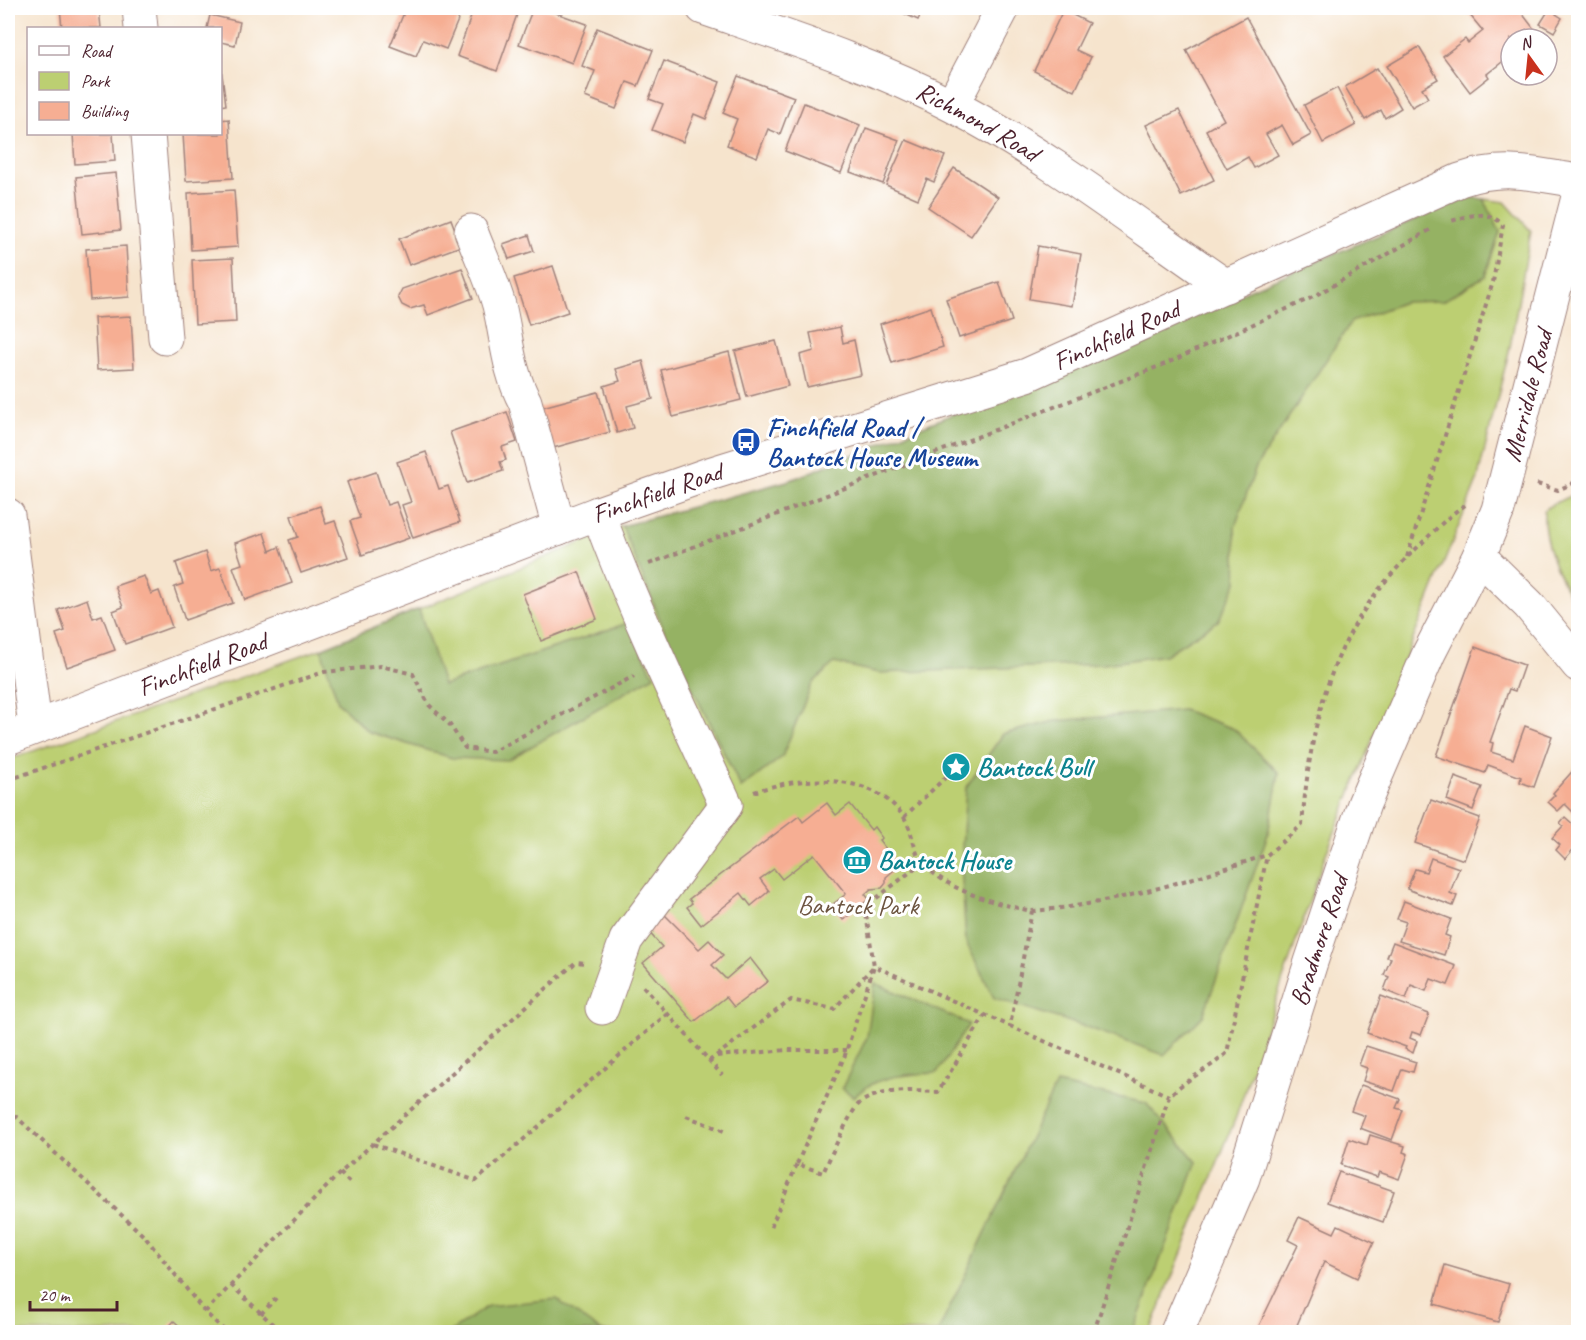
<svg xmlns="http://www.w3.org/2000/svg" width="1586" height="1340" viewBox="0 0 1586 1340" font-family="Caveat,sans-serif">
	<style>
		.green { fill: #bccf72; stroke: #83774e; stroke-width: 1.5 }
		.forest { fill: #95b264; stroke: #706848; stroke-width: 1.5 }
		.building { fill: #f6ae93 }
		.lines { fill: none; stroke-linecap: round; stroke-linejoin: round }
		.minor-casing { stroke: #a0827c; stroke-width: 35 }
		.path { stroke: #a0827c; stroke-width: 4; stroke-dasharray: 4.5 4.5; stroke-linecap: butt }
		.minor { stroke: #fff; stroke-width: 33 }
		.labels { text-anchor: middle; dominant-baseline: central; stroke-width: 6; stroke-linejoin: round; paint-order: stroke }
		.street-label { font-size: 26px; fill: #4a1f2b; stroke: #fff }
		.transit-label { font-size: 26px; font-weight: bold; fill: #164399; stroke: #fff; text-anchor: start }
		.culture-label { font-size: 26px; font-weight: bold; fill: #0d838f; stroke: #fff; text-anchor: start }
		.park-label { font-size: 26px; fill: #6c5440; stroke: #fff }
	</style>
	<rect width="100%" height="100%" fill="#fff"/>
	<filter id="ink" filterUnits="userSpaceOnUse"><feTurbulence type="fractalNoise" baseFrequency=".0167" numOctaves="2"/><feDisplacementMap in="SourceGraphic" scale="12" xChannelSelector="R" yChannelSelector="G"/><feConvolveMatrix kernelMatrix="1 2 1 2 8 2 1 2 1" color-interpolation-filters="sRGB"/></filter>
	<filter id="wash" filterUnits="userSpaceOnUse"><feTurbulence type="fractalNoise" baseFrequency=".008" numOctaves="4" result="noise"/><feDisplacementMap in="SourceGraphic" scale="24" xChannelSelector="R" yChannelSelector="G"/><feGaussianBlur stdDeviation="1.35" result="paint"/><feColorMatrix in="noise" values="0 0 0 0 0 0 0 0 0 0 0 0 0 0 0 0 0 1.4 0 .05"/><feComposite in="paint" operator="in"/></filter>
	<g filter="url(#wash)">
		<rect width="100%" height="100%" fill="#f6e4cd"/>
		<g class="green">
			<polygon points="1469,197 1505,202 1531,231 1510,347 1477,481 1324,859 1236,1117 1150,1332 8,1332 8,760 321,649 622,526 791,480 1012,390"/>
			<path d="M 1578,493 L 1578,610 C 1561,580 1542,547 1544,511 L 1551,505 Z"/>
		</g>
		<g class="forest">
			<polygon points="1469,197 1484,199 1500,232 1485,276 1443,301 1404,302 1351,322 1256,467 1235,527 1237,582 1218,621 1165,655 1104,664 879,673 834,663 812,684 782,757 741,788 665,632 622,526 791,480 1012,390"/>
			<polygon points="419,609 443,685 628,623 654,676 508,760 452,758 369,732 338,702 321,649"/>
			<polygon points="1183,710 1234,729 1279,773 1268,834 1203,1016 1164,1055 1089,1028 994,998 966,942 961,863 966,787 1003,734 1055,721"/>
			<path d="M 875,983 L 969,1024 L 937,1073 C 907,1075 876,1074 854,1097 L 842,1088 L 867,1037 Z"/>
			<polygon points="1056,1084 1146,1103 1197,1162 1133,1332 938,1332"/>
			<polygon points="556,1299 602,1332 450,1332 488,1306"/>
		</g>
		<g id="blocks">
			<g class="building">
				<polygon points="60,8 99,8 101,28 62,28"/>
				<polygon points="406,8 463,8 446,49 423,40 416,56 390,46"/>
				<polygon points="474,8 519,9 497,71 457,56"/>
				<polygon points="533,8 542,8 587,24 572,63 519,44"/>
				<polygon points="892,8 924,8 918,20"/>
				<polygon points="1464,8 1518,8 1541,38 1511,39 1511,55 1487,74 1489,77 1470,92 1443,56 1465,39 1468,43 1483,31"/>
				<polygon points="1539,8 1560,8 1556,14 1562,18 1554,32 1540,24 1547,13"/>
				<polygon points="1063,10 1089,23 1076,50 1091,57 1075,91 1034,71"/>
				<polygon points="210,15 240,22 235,45 220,42 220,28 207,28"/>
				<polygon points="1246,17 1311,135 1293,145 1282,125 1266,134 1278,155 1254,168 1248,157 1227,169 1206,130 1224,120 1186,50"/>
				<polygon points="597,28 653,50 638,86 627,82 616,109 585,97 595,71 582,66"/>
				<polygon points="1419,47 1438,79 1422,88 1428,98 1412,107 1387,66"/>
				<polygon points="220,59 226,105 220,106"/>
				<polygon points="664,61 720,82 706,119 694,114 683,142 652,130 663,104 649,99"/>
				<polygon points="1377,68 1401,108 1385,118 1381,110 1365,120 1345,87"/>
				<polygon points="738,76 794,97 780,134 768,129 757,157 727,145 737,119 723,113"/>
				<polygon points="1337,88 1356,125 1323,143 1304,105"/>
				<polygon points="804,103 860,125 841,173 785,151"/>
				<polygon points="1179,110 1214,180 1181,196 1146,125"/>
				<polygon points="229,119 233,178 186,181 183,134 220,134 220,120"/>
				<polygon points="866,128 899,140 883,184 850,172"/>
				<polygon points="73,134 113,134 115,161 75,164"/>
				<polygon points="906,140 945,156 934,182 927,179 918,199 886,185"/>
				<polygon points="954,168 998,197 971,236 928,207"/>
				<polygon points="116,173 121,230 82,234 76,177"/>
				<polygon points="234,190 238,247 191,250 188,193"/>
				<polygon points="451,219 461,246 409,265 399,239"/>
				<polygon points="529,235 534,251 509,259 503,244"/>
				<polygon points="126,246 129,297 90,300 86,249"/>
				<polygon points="1038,246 1081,254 1072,306 1029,299"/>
				<polygon points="233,258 236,322 195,324 192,260"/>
				<polygon points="553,266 568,312 529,325 514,278"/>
				<polygon points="462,268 473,298 428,315 424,305 410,309 402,305 398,297 402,289"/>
				<polygon points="999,282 1012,321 959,338 946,299"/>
				<polygon points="931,307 943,347 892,363 880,324"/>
				<polygon points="131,316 134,368 97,370 94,318"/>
				<polygon points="840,327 843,343 854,340 861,375 807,387 800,355 814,351 810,333"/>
				<polygon points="776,341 788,386 747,397 735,351"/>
				<polygon points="729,352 741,400 673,417 661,370"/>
				<polygon points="643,361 653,399 627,406 633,428 617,433 604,386 620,381 616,369"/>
				<polygon points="598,392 610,432 546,450 535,409"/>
				<polygon points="507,412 517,442 502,447 506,460 500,462 503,471 467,483 450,432"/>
				<polygon points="426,452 439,489 448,486 460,522 413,538 402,505 411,502 397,462"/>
				<polygon points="376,472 387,505 396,502 409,538 362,555 350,521 360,518 347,482"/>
				<polygon points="320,506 326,524 335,521 348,557 301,573 289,540 298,537 291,516"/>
				<polygon points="264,533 270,551 279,547 292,583 245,600 233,567 242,564 235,543"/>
				<polygon points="205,552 211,571 220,568 233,603 185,620 174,587 183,584 176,563"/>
				<polygon points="579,572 597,619 541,641 523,594"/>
				<polygon points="144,576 151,594 159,591 172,627 125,644 113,611 123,607 115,586"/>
				<polygon points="87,599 93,618 102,615 115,650 67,667 56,634 65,631 58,610"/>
				<polygon points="1475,647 1524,665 1515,691 1509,689 1490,742 1493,743 1491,752 1513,759 1525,726 1552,736 1534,787 1520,782 1521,777 1488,765 1485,773 1436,756"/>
				<polygon points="1578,765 1578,814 1577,816 1565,804 1558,811 1548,802 1555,795 1553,793"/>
				<polygon points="1455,777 1482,787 1473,810 1447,800"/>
				<polygon points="1431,800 1480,818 1464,860 1415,843"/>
				<polygon points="827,803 836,815 850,804 871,830 874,827 882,838 879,840 899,866 886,877 886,883 882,888 871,889 865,894 869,899 843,920 832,905 846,894 814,854 782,879 774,869 760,879 769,891 751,906 741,893 701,925 687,907 692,903 689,899 799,816 803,822"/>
				<polygon points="1565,817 1577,828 1578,826 1578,844 1565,859 1556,850 1560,845 1552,838 1563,826 1560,823"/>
				<polygon points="1431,858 1459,868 1450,893 1457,896 1453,906 1407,889 1415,869 1426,872"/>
				<polygon points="1404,901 1451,919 1445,935 1450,937 1444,955 1399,941 1406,922 1397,919"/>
				<polygon points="665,915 699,949 709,940 723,955 712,965 726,979 750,958 768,981 734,1007 726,997 694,1022 643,963 662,947 647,930"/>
				<polygon points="1393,942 1456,966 1448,985 1431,979 1426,991 1411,985 1406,999 1384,990 1389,977 1384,975 1391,958 1387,957"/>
				<polygon points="1381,996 1429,1014 1421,1035 1412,1032 1410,1038 1417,1041 1413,1053 1405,1049 1406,1047 1367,1033"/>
				<polygon points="1366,1046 1416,1062 1413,1072 1402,1069 1394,1091 1363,1081 1367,1068 1359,1065"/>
				<polygon points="1361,1085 1400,1099 1396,1108 1403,1110 1392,1140 1360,1128 1365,1116 1351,1111"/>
				<polygon points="1370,1135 1405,1146 1403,1152 1408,1154 1399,1179 1379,1172 1377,1177 1341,1165 1349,1139 1367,1145"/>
				<polygon points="1339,1172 1394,1191 1383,1222 1327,1202"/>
				<polygon points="1299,1217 1334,1233 1338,1225 1374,1242 1357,1278 1324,1262 1294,1332 1256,1332 1298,1245 1288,1240"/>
				<polygon points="1445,1265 1509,1284 1498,1322 1434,1304"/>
				<polygon points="174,1321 186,1332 164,1332"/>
			</g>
		</g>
	</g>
	<g filter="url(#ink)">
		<use href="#blocks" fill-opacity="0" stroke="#a0827c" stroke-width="1.5"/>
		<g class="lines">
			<g class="minor-casing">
				<g id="minor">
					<polyline points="139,8 141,28"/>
					<path id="s1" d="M 703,8 C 787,37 873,64 953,106 C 1049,156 1137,225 1226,286"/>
					<polyline points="952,105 1003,8"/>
					<polyline points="148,134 165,338"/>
					<path d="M 471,231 C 480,255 492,280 499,305 C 507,338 508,371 525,402 L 559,528"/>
					<path d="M 598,513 C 635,613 681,708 726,805 L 626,940 L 602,1008"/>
					<polyline points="8,515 35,726"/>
					<polyline points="1479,556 1529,605 1578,665"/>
					<path id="s2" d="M 8,738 L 598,513 L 706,475 L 1027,375 L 1460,180 C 1503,165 1535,174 1578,181"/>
					<path id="s3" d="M 1177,1332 L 1243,1178 L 1311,962 L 1364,804 L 1429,653 L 1479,556 L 1498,510 L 1578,197"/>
				</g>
			</g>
			<g class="path">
				<polyline points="1537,484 1558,490 1578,481"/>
				<path d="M 1407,557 L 1493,282 L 1503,225 C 1487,208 1469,216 1448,222"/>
				<polyline points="649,564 1165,364 1311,298 1430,230"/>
				<polyline points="8,780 324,672 381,666 413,674 429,705 450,725 465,748 492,752 634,676"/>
				<path d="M 754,792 C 800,775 876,772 905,819 C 913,832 914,855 924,865 C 953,893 994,903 1032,911 L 1010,1026 L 1169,1096"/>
				<polyline points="904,817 949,774"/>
				<path d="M 1032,911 C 1113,905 1189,880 1267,855"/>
				<polyline points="643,986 722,1075"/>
				<polyline points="717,1056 787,1050 847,1050"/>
				<polyline points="709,1061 791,1000 834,1009 874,966 865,907 922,863"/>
				<polyline points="8,1109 145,1237 205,1312 226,1332"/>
				<polyline points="686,1116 724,1131"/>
				<polyline points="373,1144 476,1181 667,1014"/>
				<polyline points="797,1164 845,1055 874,966 1010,1026"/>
				<polyline points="340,1173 349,1182"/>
				<path d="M 771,1227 L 797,1164 L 823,1173 C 829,1160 851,1109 860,1103 C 880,1088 914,1091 938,1092 L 985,1015"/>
				<polyline points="231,1285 281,1332"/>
				<polyline points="205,1312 338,1175 576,962 586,963"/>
				<polyline points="261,1314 276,1298"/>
				<path d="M 1094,1332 L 1169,1096 C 1186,1079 1208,1070 1227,1053 L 1267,855 L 1302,825 C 1312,711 1333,626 1420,545 C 1434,531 1448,516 1465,505"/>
			</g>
			<use href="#minor" class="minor"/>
		</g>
	</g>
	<defs>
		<g id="bus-disc" transform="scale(1.5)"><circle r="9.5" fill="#1a4fb4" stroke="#fff"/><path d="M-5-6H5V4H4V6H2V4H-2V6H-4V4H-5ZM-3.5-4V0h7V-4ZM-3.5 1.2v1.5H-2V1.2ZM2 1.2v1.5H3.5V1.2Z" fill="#fff"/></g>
		<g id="sight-disc" transform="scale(1.5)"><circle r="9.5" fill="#0f9aa8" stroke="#fff"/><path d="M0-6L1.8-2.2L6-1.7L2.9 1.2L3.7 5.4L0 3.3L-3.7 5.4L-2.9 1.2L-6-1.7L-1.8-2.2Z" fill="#fff"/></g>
		<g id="museum-disc" transform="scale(1.5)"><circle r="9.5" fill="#0f9aa8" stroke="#fff"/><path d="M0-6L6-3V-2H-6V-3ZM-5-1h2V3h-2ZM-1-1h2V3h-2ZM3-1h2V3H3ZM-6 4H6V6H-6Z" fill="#fff"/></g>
	</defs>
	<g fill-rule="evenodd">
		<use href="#bus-disc" x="746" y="442"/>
		<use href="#sight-disc" x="956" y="767"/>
		<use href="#museum-disc" x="857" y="860"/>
	</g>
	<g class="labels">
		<g class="street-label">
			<text stroke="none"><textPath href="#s1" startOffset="298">Richmond Road</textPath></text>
			<text stroke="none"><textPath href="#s2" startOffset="1180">Finchfield Road</textPath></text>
			<text stroke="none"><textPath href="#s3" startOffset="1002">Merridale Road</textPath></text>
			<text stroke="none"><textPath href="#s2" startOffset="694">Finchfield Road</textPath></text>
			<text stroke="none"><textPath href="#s2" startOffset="208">Finchfield Road</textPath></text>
			<text stroke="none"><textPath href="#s3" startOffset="417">Bradmore Road</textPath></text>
		</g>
		<g class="transit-label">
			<text x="767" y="427">Finchfield Road /<tspan x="767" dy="30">Bantock House Museum</tspan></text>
		</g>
		<g class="culture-label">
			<text x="977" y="767">Bantock Bull</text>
			<text x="878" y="860">Bantock House</text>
		</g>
		<g class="park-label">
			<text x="858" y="905">Bantock Park</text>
		</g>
	</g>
	<rect width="1586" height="1340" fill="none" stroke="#fff" stroke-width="30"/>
	<rect x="27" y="27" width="195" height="108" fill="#ffffff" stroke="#b7a5aa" stroke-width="1.5"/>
	<rect x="39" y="46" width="30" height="9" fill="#ffffff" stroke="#b7a5aa" stroke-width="1.5"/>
	<text x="81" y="57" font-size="18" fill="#4a1f2b">Road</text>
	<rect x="39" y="72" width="30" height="18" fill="#bccf72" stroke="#b7a5aa" stroke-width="1.5"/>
	<text x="81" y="87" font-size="18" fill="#4a1f2b">Park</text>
	<rect x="39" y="102" width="30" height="18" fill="#f6ae93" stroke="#b7a5aa" stroke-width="1.5"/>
	<text x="81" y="117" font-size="18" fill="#4a1f2b">Building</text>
	<g transform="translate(1529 57) rotate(345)"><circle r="28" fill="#ffffff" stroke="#b7a5aa" stroke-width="1.5"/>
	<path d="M0-4.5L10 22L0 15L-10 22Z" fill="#c8321e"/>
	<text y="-9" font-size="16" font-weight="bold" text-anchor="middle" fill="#4a1f2b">N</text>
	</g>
	<path d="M30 1301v9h87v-9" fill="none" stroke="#4a1f2b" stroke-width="3"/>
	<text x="39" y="1301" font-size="18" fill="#4a1f2b" stroke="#ffffff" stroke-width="4.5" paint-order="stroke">20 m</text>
</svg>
